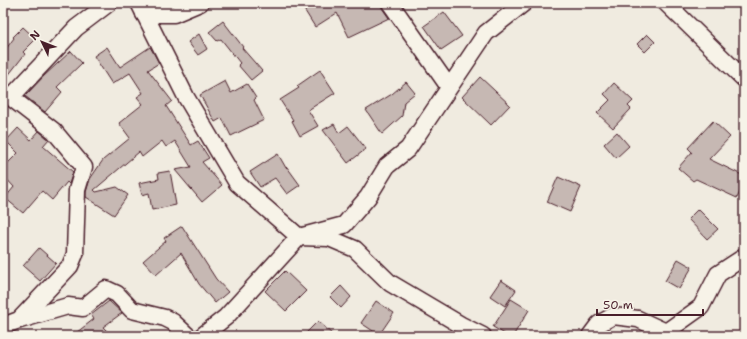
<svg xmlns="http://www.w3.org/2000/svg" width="747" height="339" viewBox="0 0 747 339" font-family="'Shantell Sans',sans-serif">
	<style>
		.building { fill: #c6b8b3; stroke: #4a1f2b }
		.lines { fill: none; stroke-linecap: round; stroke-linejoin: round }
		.minor-casing { stroke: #4a1f2b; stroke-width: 19 }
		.minor { stroke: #f7f3e8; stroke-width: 16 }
	</style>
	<rect width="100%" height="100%" fill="#f0ebe0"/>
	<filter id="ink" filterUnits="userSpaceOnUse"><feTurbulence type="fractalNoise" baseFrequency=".025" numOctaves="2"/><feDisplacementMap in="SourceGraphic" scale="8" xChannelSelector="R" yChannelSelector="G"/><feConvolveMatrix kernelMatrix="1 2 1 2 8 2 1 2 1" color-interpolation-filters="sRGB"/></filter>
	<g filter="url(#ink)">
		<g class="building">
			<polygon points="300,3 381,3 382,8 389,18 349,37 337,13 315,27"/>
			<polygon points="444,12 462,36 441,50 424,26"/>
			<polygon points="223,21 243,47 242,48 262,71 251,80 238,65 240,63 221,39 217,41 209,32"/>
			<polygon points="23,27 36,39 23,52 25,54 3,82 3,53 14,38 13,37"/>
			<polygon points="199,34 207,49 198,55 188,42"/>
			<polygon points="647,34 655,42 645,52 637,44"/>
			<polygon points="107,47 120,67 150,47 153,52 159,63 148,70 172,101 166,106 191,145 198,141 209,158 202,162 222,185 202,202 175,170 191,167 175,141 166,147 162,141 142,157 139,152 94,190 96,192 117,187 128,195 114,215 86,197 86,192 90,179 103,160 130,138 119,123 143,104 137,97 143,93 130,73 112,84 94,56"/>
			<polygon points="71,51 82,63 57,87 62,92 45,112 25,96 44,76"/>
			<polygon points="320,70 335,93 308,110 318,126 300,136 292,121 293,120 280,100 299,88 297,86"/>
			<polygon points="480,77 510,105 491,125 462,97"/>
			<polygon points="225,81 231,93 247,84 256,98 254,100 264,120 231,136 222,118 215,122 200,95"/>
			<polygon points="406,82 415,93 404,102 402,116 382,134 366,110 392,94"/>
			<polygon points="614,83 633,101 628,106 631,109 613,128 597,113 610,100 604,94"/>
			<polygon points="713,121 730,137 709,159 744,176 744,184 737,198 696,179 693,181 678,168 692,152 688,148"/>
			<polygon points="334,124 339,133 348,126 366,149 348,163 323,130"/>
			<polygon points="18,128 31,140 39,131 47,138 49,139 43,146 73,172 69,184 67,182 52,200 42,191 23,213 5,198 14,187 3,175 3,168 18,153 6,141"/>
			<polygon points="617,132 629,146 616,158 604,144"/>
			<polygon points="278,154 286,168 287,167 300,185 287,194 275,178 260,187 250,172"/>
			<polygon points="170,171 176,205 152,210 149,193 142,195 139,183 159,179 158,173"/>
			<polygon points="558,177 581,187 570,212 547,202"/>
			<polygon points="698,209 718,229 707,239 688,219"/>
			<polygon points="182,226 216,279 228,292 215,303 199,284 181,253 156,275 143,261 166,241 164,238"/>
			<polygon points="39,248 56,263 40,281 23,266"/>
			<polygon points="678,259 692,267 679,289 665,281"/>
			<polygon points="285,271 306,291 286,311 265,291"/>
			<polygon points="501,280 516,290 505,306 490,296"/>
			<polygon points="341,286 351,297 341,308 330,297"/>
			<polygon points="511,299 529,310 513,336 508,336 493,327"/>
			<polygon points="109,301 122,313 103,327 112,336 72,336 94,319 91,315"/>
			<polygon points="376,301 394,313 379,335 361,323"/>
			<polygon points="318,321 334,336 303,336"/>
		</g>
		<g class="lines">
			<g class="minor-casing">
				<g id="minor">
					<polyline points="139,3 186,97 237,183 299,237 329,238 355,249 390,283 461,325 483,336"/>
					<polyline points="390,3 449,87"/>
					<polyline points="666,3 744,79"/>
					<polyline points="144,14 174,14 200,3"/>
					<polyline points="20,320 68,306 83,308 106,289 117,294 132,310 165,318 173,322 188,336"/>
					<polyline points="3,326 19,320 70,266 75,254 77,190 84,167 54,131 14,100 13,95 76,28 109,3"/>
					<polyline points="202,336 226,317 299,237 344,225 368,197 387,166 408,149 486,33 524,3"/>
					<polyline points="590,336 599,324 613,316 638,319 666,332 701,307 718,274 744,257"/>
				</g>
			</g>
			<use href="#minor" class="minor"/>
		</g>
	</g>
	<rect width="747" height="339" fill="none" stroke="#f7f3e8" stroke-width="16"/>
	<rect x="8" y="8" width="731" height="323" fill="none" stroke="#4a1f2b" stroke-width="1.5" filter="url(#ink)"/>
	<g transform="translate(42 42) rotate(313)" stroke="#f7f3e8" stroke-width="3" paint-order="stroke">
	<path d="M0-3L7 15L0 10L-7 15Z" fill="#4a1f2b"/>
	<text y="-6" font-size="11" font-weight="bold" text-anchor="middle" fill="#4a1f2b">N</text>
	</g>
	<path d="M597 309v6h106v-6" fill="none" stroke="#4a1f2b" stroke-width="2"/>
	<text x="603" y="309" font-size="12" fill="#4a1f2b" stroke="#f7f3e8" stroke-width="3" paint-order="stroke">50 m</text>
</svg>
